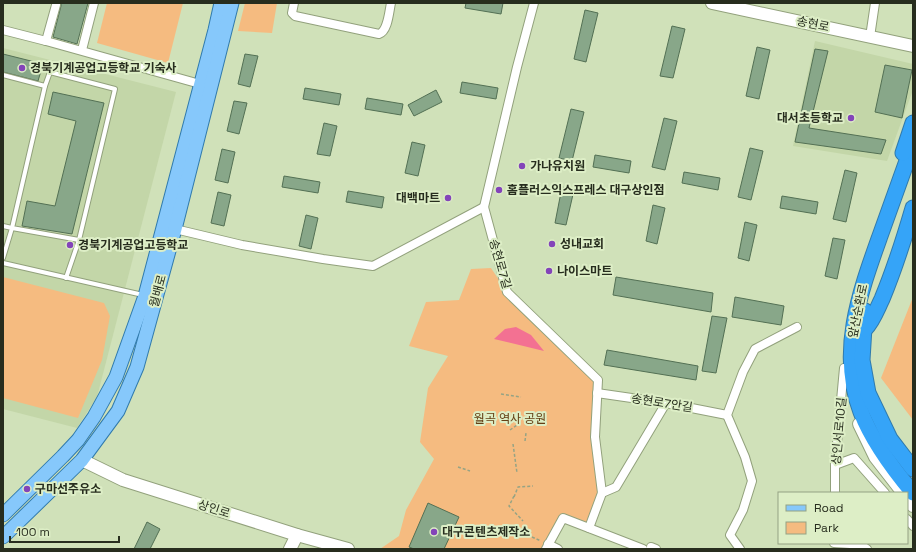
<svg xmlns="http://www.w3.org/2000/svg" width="916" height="552" viewBox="0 0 916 552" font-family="'Space Grotesk','Noto Sans KR',sans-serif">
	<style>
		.built { fill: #c3d6a8 }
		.green { fill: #f5bb80 }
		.water { fill: #f37192 }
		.building { fill: #88a789; stroke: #537054 }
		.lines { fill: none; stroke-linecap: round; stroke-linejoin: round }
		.lane-casing { stroke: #92a17c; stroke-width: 6 }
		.street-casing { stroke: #92a17c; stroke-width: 10 }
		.secondary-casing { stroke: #92a17c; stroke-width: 14 }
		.primary-casing { stroke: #307aac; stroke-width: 15 }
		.highway-casing { stroke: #307aac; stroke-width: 17 }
		.path { stroke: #96a384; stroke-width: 1.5; stroke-dasharray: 3 2; stroke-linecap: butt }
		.lane { stroke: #fff; stroke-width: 4 }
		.street { stroke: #fff; stroke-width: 8 }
		.secondary { stroke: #fff; stroke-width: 12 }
		.primary { stroke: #86c8fb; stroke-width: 13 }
		.highway { stroke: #35a4f8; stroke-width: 15 }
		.poi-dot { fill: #8344b9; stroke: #ddeec6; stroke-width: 1.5 }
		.labels { text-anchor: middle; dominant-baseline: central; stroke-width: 4; stroke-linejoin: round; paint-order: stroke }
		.street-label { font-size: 12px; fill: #272d1e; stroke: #ddeec6 }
		.poi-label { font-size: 12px; font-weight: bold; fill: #272d1e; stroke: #ddeec6; text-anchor: start }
		.park-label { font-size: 12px; fill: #654015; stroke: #ddeec6 }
	</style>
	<rect width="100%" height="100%" fill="#d0e1b9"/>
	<g class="built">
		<polygon points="815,41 913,64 913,90 887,161 793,146"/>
		<polygon points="3,48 176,92 97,397 77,428 3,409"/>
	</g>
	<g class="green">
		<polygon points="107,3 183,3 168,63 97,43"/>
		<polygon points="245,3 277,3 272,33 238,31"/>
		<polygon points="491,268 507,292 598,380 595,437 602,493 589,528 563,518 546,549 380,549 399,536 406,510 434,459 420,442 428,388 448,356 409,346 426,302 459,300 471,269"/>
		<polygon points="3,277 104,303 110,316 102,360 78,418 3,398"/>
		<polygon points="913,297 913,420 881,378"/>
	</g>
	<polygon class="water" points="516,327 531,335 544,351 494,339 505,329"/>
	<g class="building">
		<polygon points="61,3 88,3 77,44 53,37 61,6"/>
		<polygon points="466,3 503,3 501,14 465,8"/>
		<polygon points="585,10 598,13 586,62 574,59"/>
		<polygon points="672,26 685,29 673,78 660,76"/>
		<polygon points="757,47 770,50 759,99 746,96"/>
		<polygon points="815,49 828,51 809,128 886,140 881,154 795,142"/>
		<polygon points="3,54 43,64 38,81 3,72"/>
		<polygon points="245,54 258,56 250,87 238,84"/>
		<polygon points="885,65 912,70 902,118 875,112"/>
		<polygon points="462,82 498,88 496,99 460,93"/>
		<polygon points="305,88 341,94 339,105 303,99"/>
		<polygon points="436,90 442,102 414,116 408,105"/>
		<polygon points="53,92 104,103 72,234 22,226 27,201 55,206 76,121 48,114"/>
		<polygon points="367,98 403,104 401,115 365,109"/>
		<polygon points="234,101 247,103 239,134 227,131"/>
		<polygon points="571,109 584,112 572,161 559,158"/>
		<polygon points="664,118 677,121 665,170 652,167"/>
		<polygon points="324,123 337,126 330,156 317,154"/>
		<polygon points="412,142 425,145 418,176 405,173"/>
		<polygon points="750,148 763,151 751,200 738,197"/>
		<polygon points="222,149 235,152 228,183 215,180"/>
		<polygon points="595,155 631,161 629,173 593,167"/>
		<polygon points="845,170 857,173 846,222 833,219"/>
		<polygon points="684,172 720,178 718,190 682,183"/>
		<polygon points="284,176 320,182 318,193 282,187"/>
		<polygon points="562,187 574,190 566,225 555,223"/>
		<polygon points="348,191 384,197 382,208 346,202"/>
		<polygon points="218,192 231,195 224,226 211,223"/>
		<polygon points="782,196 818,202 816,214 780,208"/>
		<polygon points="653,205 665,208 657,244 646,241"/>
		<polygon points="306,215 318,218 311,249 299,246"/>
		<polygon points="745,222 757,225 749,261 738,258"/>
		<polygon points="833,238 845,240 837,279 825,276"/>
		<polygon points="616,277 713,293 711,312 613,295"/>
		<polygon points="735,297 784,306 781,325 732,317"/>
		<polygon points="712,316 727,318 716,373 702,371"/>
		<polygon points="607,350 698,366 696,380 604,365"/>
		<polygon points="428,503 459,517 444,549 414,549 409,547"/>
		<polygon points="147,522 160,529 150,549 134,549"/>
	</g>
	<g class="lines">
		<g class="lane-casing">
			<g id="lane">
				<polyline points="3,75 45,86 50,72 115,89 79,240 66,278"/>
				<polyline points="45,86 12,228 79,240"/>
				<polyline points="3,226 12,228 3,258"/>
				<polyline points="3,263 143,295"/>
			</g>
		</g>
		<g class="street-casing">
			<g id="street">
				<path d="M 294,3 L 292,13 L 295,16 L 379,34 C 388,31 389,12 391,3"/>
				<polyline points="534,3 517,67 484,207 507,292 598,380 595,437 602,493 589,528"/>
				<polyline points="56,5 46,41 200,84"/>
				<polyline points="3,30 46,41"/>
				<polyline points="870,37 875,3"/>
				<polyline points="82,50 94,3"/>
				<polyline points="175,229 242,245 323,259 373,266 484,207"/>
				<polyline points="597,393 666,403 727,415"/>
				<polyline points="835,465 854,458 885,493"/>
				<polyline points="602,493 616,487 666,403"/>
				<polyline points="835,493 835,465 844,368"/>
				<polyline points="907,519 913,526"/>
				<path d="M 834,543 C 844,544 860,543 867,549"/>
				<polyline points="548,544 558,549"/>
				<polyline points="546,549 563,518 643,549"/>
				<polyline points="651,549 651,547 656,549"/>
				<polyline points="740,549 730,535 743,510 752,481 745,457 727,415 743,372 755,349 797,327"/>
			</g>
		</g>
		<g class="secondary-casing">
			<g id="secondary">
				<polyline points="712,3 913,46"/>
				<polyline points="859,424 875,457 903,493"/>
				<polyline points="82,460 123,480 297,535 348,549"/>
				<polyline points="907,499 913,506"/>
				<polyline points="290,549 297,535"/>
			</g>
		</g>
		<g class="primary-casing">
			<g id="primary">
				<polyline points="3,515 63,456 78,440 94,417 116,377 145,296 215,30 221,3"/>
				<polyline points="3,537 82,460 118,411 137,367 175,229 232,3"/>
			</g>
		</g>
		<g class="highway-casing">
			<g id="highway">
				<path d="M 913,144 C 902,175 891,205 880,236 C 860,292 838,352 861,412 C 872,441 893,469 913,493"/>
				<polyline points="903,153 913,123"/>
				<polyline points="865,311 862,360 868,393 890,439 913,469"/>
				<path d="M 865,329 C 873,321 877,309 882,299 C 894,270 904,239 913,208"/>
			</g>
		</g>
		<g class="path">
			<polyline points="501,394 521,397"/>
			<polyline points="510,430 521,422"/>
			<polyline points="525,441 526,433"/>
			<polyline points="513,444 517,473"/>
			<polyline points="458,467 470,471"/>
			<polyline points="514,496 509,506 523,521"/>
			<polyline points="514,497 518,487 533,486"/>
			<polyline points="532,537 541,541"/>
		</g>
		<use href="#lane" class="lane"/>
		<use href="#street" class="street"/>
		<use href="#secondary" class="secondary"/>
		<use href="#primary" class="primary"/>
		<use href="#highway" class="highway"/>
	</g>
	<g class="poi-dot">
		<circle cx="22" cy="68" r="4"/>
		<circle cx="851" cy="118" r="4"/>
		<circle cx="522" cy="166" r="4"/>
		<circle cx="499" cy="190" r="4"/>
		<circle cx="448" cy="198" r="4"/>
		<circle cx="552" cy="244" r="4"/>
		<circle cx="70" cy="245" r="4"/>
		<circle cx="549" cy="271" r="4"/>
		<circle cx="27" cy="489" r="4"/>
		<circle cx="434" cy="532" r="4"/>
	</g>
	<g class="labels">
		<g class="street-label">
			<text transform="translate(813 24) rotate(12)">송현로</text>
			<text transform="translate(500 264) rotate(74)">송현로7길</text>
			<text transform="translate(158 291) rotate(-75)">월배로</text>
			<text transform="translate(858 311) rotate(-78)">앞산순환로</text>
			<text transform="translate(662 403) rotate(9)">송현로7안길</text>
			<text transform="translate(839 431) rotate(-85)">상인서로10길</text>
			<text transform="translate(214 509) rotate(18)">상인로</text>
		</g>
		<g class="poi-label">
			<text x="30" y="68">경북기계공업고등학교 기숙사</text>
			<text x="843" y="118" text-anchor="end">대서초등학교</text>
			<text x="530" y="166">가나유치원</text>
			<text x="507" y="190">홈플러스익스프레스 대구상인점</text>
			<text x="440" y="198" text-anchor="end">대백마트</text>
			<text x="560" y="244">성내교회</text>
			<text x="78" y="245">경북기계공업고등학교</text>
			<text x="557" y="271">나이스마트</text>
			<text x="35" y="489">구마선주유소</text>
			<text x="442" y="532">대구콘텐츠제작소</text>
		</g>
		<g class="park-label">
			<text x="510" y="419">월곡 역사 공원</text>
		</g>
	</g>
	<rect width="916" height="552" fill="none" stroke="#272d1e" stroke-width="8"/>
	<rect x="778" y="492" width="130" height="52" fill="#ddeec6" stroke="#94a183"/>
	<rect x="786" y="505" width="20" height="6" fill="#86c8fb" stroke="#94a183"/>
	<text x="814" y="512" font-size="12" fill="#272d1e">Road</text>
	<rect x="786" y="522" width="20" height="12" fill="#f5bb80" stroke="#94a183"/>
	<text x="814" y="532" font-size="12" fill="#272d1e">Park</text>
	<path d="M10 536v6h109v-6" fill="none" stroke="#272d1e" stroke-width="2"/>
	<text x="16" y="536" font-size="12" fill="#272d1e" stroke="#ddeec6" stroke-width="3" paint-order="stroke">100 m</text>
</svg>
